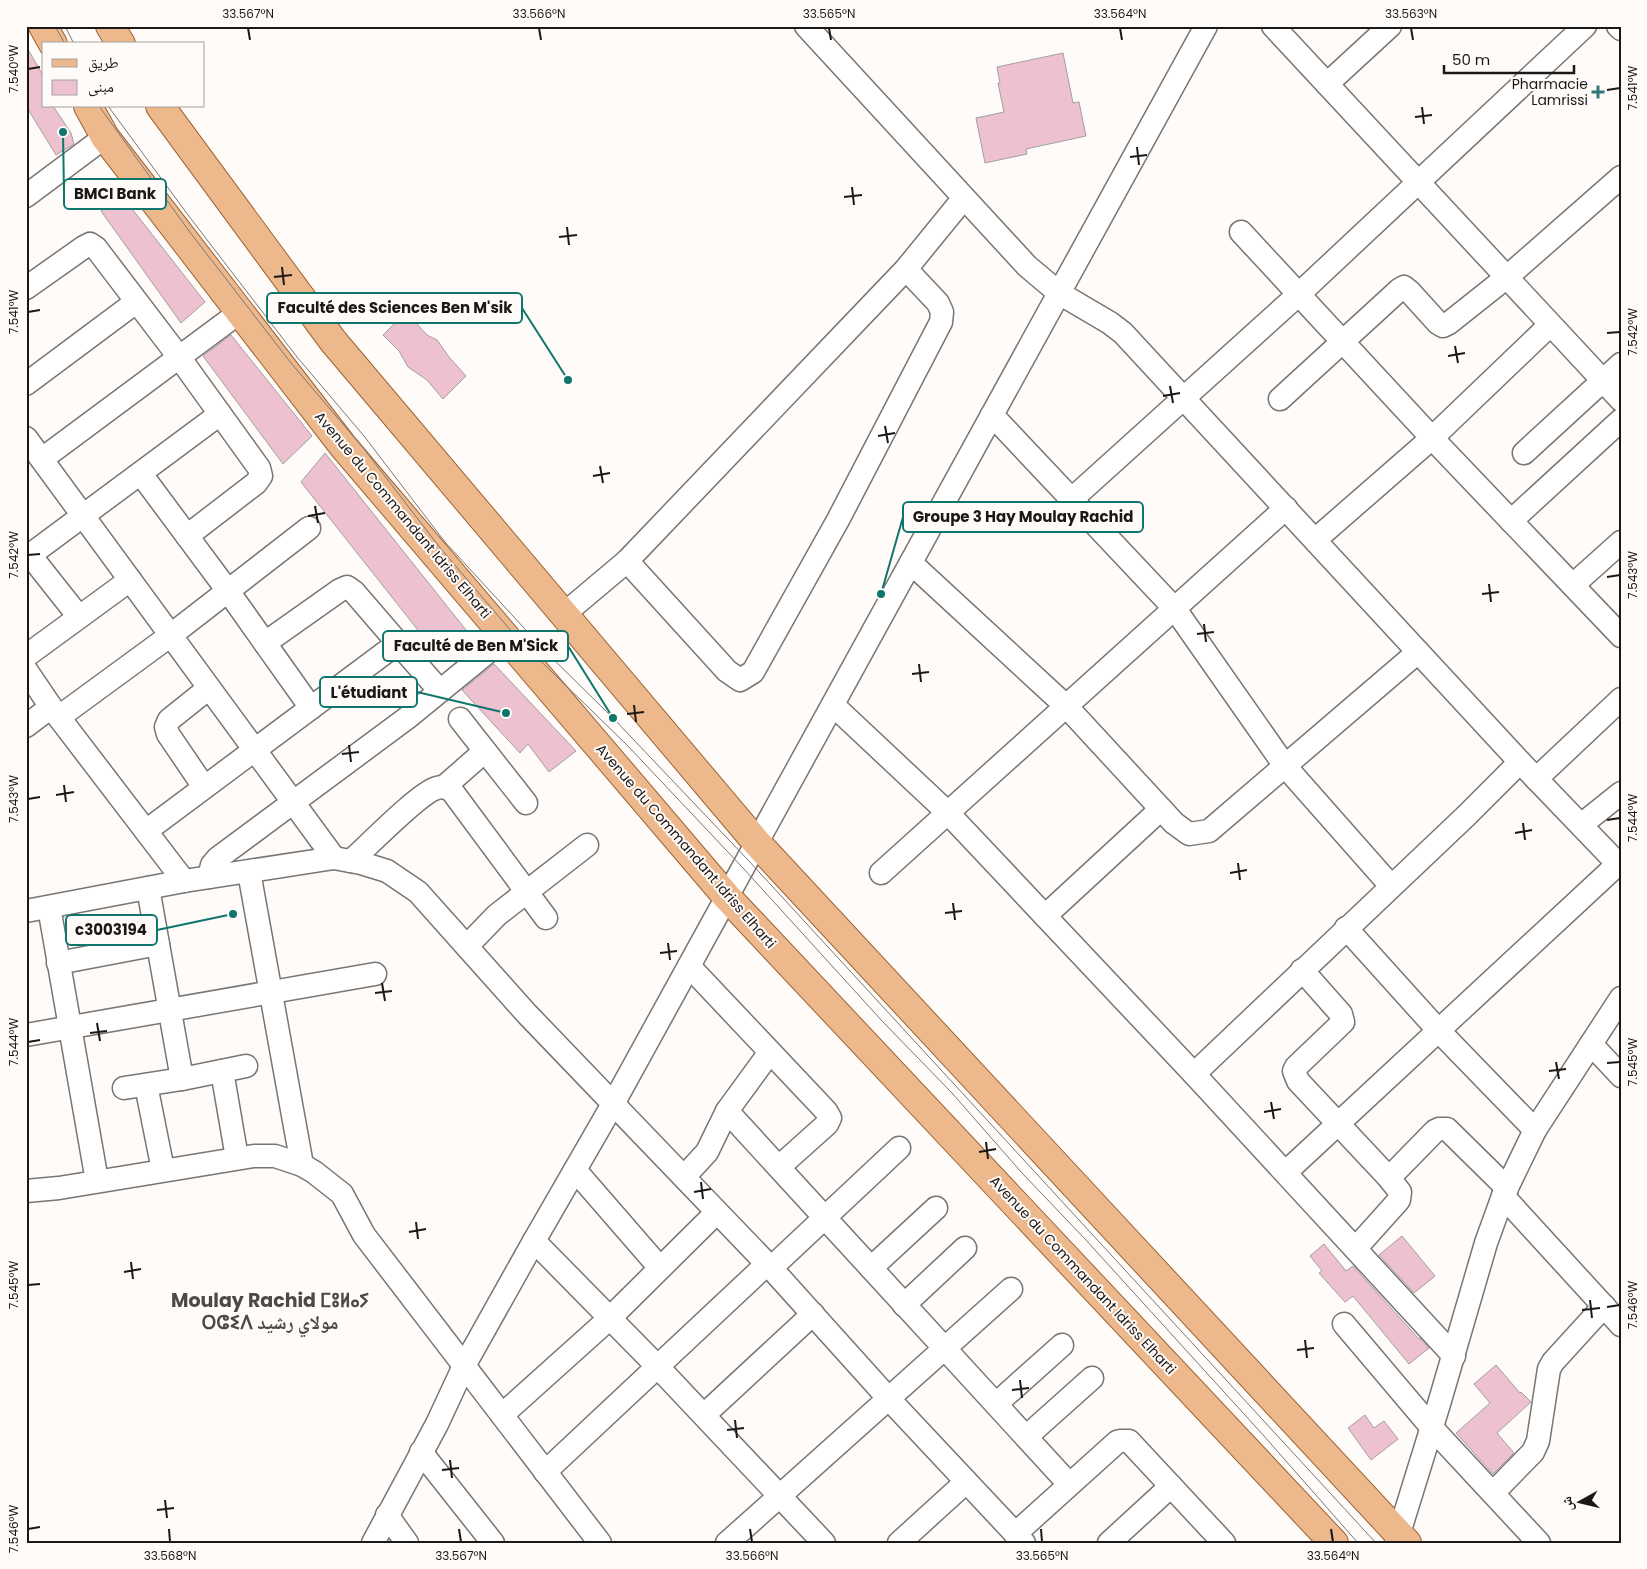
<svg xmlns="http://www.w3.org/2000/svg" width="1647" height="1569" viewBox="0 0 1647 1569" font-family="Poppins,'Noto Naskh Arabic','Noto Sans Tifinagh',sans-serif">
	<style>
		.building { fill: #edc1cf; stroke: #a39fa0 }
		.lines { fill: none; stroke-linecap: round; stroke-linejoin: round }
		.minor-casing { stroke: #797573; stroke-width: 25 }
		.major-casing { stroke: #9c6332; stroke-width: 30 }
		.minor { stroke: #fff; stroke-width: 22 }
		.major { stroke: #edb98c; stroke-width: 28 }
		.tram { stroke: #7a7776; stroke-width: 1 }
		.ticks { fill: none; stroke: #1b1918; stroke-width: 2 }
		.poi-dot { fill: #2f787b; stroke: #fffbf8; stroke-width: 2 }
		.labels { text-anchor: middle; dominant-baseline: central; stroke-width: 4; stroke-linejoin: round; paint-order: stroke }
		.poi-label { font-size: 14px; fill: #1b1918; stroke: #fffbf8; text-anchor: end }
		.street-label { font-size: 14px; fill: #1b1918; stroke: #fffbf8 }
		.district-label { font-size: 19px; font-weight: bold; fill: #4c4a47; stroke: #fffbf8 }
		.leader { fill: none; stroke: #0f766e; stroke-width: 2 }
		.callout-dot { fill: #0f766e; stroke: #fffbf8; stroke-width: 2 }
		.callout { fill: #fffbf8; stroke: #0f766e; stroke-width: 2 }
		.callout-label { font-size: 15px; text-anchor: middle; font-weight: bold; fill: #1b1918 }
		.neatline { fill: none; stroke: #1b1918; stroke-width: 2 }
		.ticks-label { font-size: 12px; text-anchor: middle; fill: #1b1918 }
	</style>
	<rect width="100%" height="100%" fill="#fffbf8"/>
	<g class="building">
		<polygon points="26,46 44,77 44,106 53,106 71,133 74,144 56,155 26,106"/>
		<polygon points="1063,53 1073,103 1079,102 1086,136 1026,149 1027,154 985,163 976,118 1004,112 998,83 1000,83 997,67"/>
		<polygon points="122,196 205,302 181,323 101,211"/>
		<polygon points="406,312 427,335 437,340 449,357 466,376 443,399 427,380 408,367 399,351 383,335"/>
		<polygon points="231,335 312,436 283,464 203,356"/>
		<polygon points="325,453 470,635 440,658 301,482"/>
		<polygon points="494,664 576,751 549,772 528,744 520,753 462,690"/>
		<polygon points="1402,1236 1435,1276 1414,1293 1379,1255"/>
		<polygon points="1324,1244 1346,1271 1353,1266 1419,1339 1420,1338 1429,1348 1409,1364 1353,1296 1345,1302 1319,1273 1322,1271 1310,1256"/>
		<polygon points="1496,1365 1520,1393 1521,1392 1531,1402 1497,1433 1514,1453 1493,1474 1456,1433 1490,1403 1474,1384"/>
		<polygon points="1365,1415 1374,1428 1384,1421 1398,1439 1371,1460 1348,1428"/>
	</g>
	<g class="lines">
		<g class="minor-casing">
			<g id="minor">
				<polyline points="806,26 1027,266 1059,293 1110,323 1123,333 1520,762 1621,867"/>
				<polyline points="1273,26 1621,400"/>
				<polyline points="1618,26 1621,29"/>
				<polyline points="1327,84 1390,26"/>
				<polyline points="26,196 105,137"/>
				<polyline points="1241,232 1432,438 1621,636"/>
				<polyline points="26,288 84,247 90,244 96,248 179,357 259,468 261,476 256,483 187,536"/>
				<polyline points="26,384 136,302"/>
				<polyline points="1280,399 1399,290 1404,287 1409,291 1438,323 1443,326 1449,323 1507,277 1621,177"/>
				<polyline points="992,415 1175,609 1285,766 1391,886"/>
				<polyline points="26,438 334,858"/>
				<polyline points="1524,453 1621,364"/>
				<polyline points="42,459 240,312"/>
				<polyline points="141,474 228,591 311,708"/>
				<polyline points="1072,499 1299,294 1585,26"/>
				<polyline points="1511,521 1621,420"/>
				<polyline points="1315,540 1432,438 1550,325"/>
				<polyline points="30,555 79,617"/>
				<polyline points="26,558 220,414"/>
				<polyline points="627,561 727,671 740,680 753,672 838,520 941,322 942,312 938,303 906,269"/>
				<polyline points="911,563 1067,707 1174,823 1189,834 1209,831 1418,652"/>
				<polyline points="1573,585 1621,542"/>
				<polyline points="564,614 627,561 906,269 963,199"/>
				<polyline points="265,643 340,590 347,587 354,592 398,643 440,691"/>
				<polyline points="26,656 130,580"/>
				<polyline points="26,670 51,707 184,881"/>
				<polyline points="833,705 947,812 1194,1074 1454,1356"/>
				<polyline points="59,717 171,635 309,528"/>
				<polyline points="460,719 526,803"/>
				<polyline points="26,726 51,707"/>
				<polyline points="1536,779 1621,699"/>
				<polyline points="204,787 168,734 166,727 169,720 209,688"/>
				<polyline points="444,787 485,751"/>
				<polyline points="1581,825 1621,793"/>
				<polyline points="146,831 398,643"/>
				<path d="M 351,861 C 367,847 420,792 437,788 C 443,786 447,788 452,791 L 546,918"/>
				<polyline points="249,872 302,1165"/>
				<polyline points="881,873 1286,508"/>
				<polyline points="209,877 212,865 218,858 407,718 505,638"/>
				<polyline points="148,888 182,1079"/>
				<polyline points="49,907 97,1181"/>
				<polyline points="26,911 184,881 334,858 361,863 387,871 418,892 527,1014 771,1268 889,1399 1024,1543"/>
				<polyline points="1045,916 1161,809"/>
				<polyline points="1346,928 1438,1030 1535,1130"/>
				<polyline points="467,946 497,915 587,845"/>
				<polyline points="58,963 158,944"/>
				<polyline points="689,966 826,1111 830,1118 827,1124 779,1167"/>
				<polyline points="1302,970 1341,1014 1343,1022 1296,1067 1294,1071 1298,1081 1389,1178 1400,1192 1399,1200 1356,1248"/>
				<polyline points="26,1035 375,974"/>
				<polyline points="1591,1044 1621,1076"/>
				<polyline points="222,1071 237,1158"/>
				<polyline points="1194,1074 1466,816 1520,762"/>
				<polyline points="146,1085 163,1170"/>
				<polyline points="124,1088 182,1079 246,1066"/>
				<polyline points="727,1111 1069,1484"/>
				<polyline points="575,1170 660,1268"/>
				<polyline points="1286,1172 1618,864"/>
				<polyline points="684,1177 707,1152 727,1111 770,1052"/>
				<polyline points="1389,1178 1435,1131 1439,1129 1447,1129 1507,1188"/>
				<polyline points="26,1191 59,1188 254,1156 275,1156 302,1165 314,1172 342,1194 364,1235 600,1543"/>
				<polyline points="1503,1196 1621,1325"/>
				<polyline points="534,1241 657,1366 824,1543"/>
				<polyline points="771,1268 899,1148"/>
				<polyline points="871,1268 936,1208"/>
				<polyline points="904,1305 965,1248"/>
				<polyline points="1344,1324 1432,1428 1539,1543"/>
				<polyline points="996,1404 1062,1345"/>
				<polyline points="502,1415 610,1318 717,1212"/>
				<polyline points="704,1415 813,1314"/>
				<polyline points="1026,1437 1092,1378"/>
				<polyline points="421,1452 493,1543"/>
				<polyline points="545,1472 767,1264"/>
				<polyline points="1493,1493 1533,1452 1538,1441 1549,1369 1553,1362 1604,1306"/>
				<polyline points="387,1515 407,1543"/>
				<polyline points="1015,1534 1117,1442 1121,1441 1129,1441 1224,1543"/>
				<polyline points="373,1543 437,1424 464,1366 534,1241 613,1104 1206,26"/>
				<polyline points="727,1543 1011,1289"/>
				<polyline points="899,1543 966,1482"/>
				<polyline points="1109,1543 1171,1486"/>
				<polyline points="1396,1543 1439,1404 1486,1243 1503,1196 1535,1130 1621,998"/>
			</g>
		</g>
		<g class="major-casing">
			<g id="major">
				<polyline points="43,26 53,44"/>
				<polyline points="110,26 121,44"/>
				<polyline points="88,106 105,137 343,446 727,897 1334,1543"/>
				<polyline points="160,106 333,341 757,843 1407,1543"/>
			</g>
		</g>
		<use href="#minor" class="minor"/>
		<use href="#major" class="major"/>
		<g class="tram">
			<polyline points="55,26 65,44"/>
			<polyline points="65,26 74,44"/>
			<polyline points="99,106 189,231 291,363 364,449 441,549 518,639 626,744 743,868 883,1022 952,1093 1022,1173 1085,1239 1264,1436 1358,1543"/>
			<polyline points="108,106 188,215 297,357 364,436 445,542 546,652 613,718 748,860 1376,1543"/>
		</g>
	</g>
	<path class="ticks" d="M 248,28 L 250,40M 539,28 L 541,40M 829,28 L 831,40M 1120,28 L 1122,40M 1411,28 L 1413,40M 28,69 L 40,67M 1607,90 L 1620,88M 1422,107 L 1424,124M 1415,117 L 1432,115M 1137,147 L 1139,165M 1130,157 L 1147,155M 852,187 L 854,205M 844,197 L 862,195M 567,227 L 569,245M 559,237 L 577,235M 282,267 L 284,285M 274,277 L 292,275M 28,312 L 40,310M 1607,333 L 1620,332M 1455,346 L 1458,363M 1448,356 L 1465,353M 1170,386 L 1173,403M 1163,396 L 1180,393M 885,426 L 888,443M 878,436 L 895,433M 600,466 L 603,483M 593,476 L 610,473M 315,506 L 318,523M 308,516 L 325,513M 28,555 L 40,554M 1607,577 L 1620,575M 1489,584 L 1491,602M 1482,594 L 1499,592M 1204,624 L 1206,642M 1197,634 L 1214,632M 919,664 L 921,682M 912,674 L 929,672M 634,705 L 636,722M 627,714 L 644,712M 349,745 L 351,762M 342,754 L 359,752M 64,785 L 66,802M 56,795 L 74,792M 28,799 L 40,797M 1607,820 L 1620,818M 1523,823 L 1525,840M 1515,833 L 1532,830M 1238,863 L 1240,880M 1230,873 L 1247,870M 953,903 L 955,920M 945,913 L 962,911M 668,943 L 670,960M 660,953 L 677,951M 382,983 L 385,1001M 375,993 L 392,991M 97,1023 L 100,1041M 90,1033 L 107,1031M 28,1042 L 40,1040M 1556,1062 L 1559,1079M 1607,1063 L 1620,1062M 1549,1071 L 1566,1069M 1271,1102 L 1274,1119M 1264,1112 L 1281,1109M 986,1142 L 988,1159M 979,1152 L 996,1149M 701,1182 L 703,1199M 694,1192 L 711,1189M 416,1222 L 418,1239M 409,1232 L 426,1229M 131,1262 L 133,1279M 124,1272 L 141,1269M 28,1285 L 40,1284M 1590,1300 L 1592,1318M 1607,1307 L 1620,1305M 1582,1310 L 1600,1308M 1305,1340 L 1307,1358M 1297,1350 L 1314,1348M 1020,1380 L 1022,1398M 1012,1390 L 1029,1388M 735,1420 L 737,1438M 727,1430 L 744,1428M 450,1460 L 452,1478M 442,1470 L 459,1468M 165,1500 L 167,1518M 157,1510 L 174,1508M 28,1529 L 40,1527M 169,1529 L 170,1542M 459,1529 L 461,1542M 750,1529 L 752,1542M 1041,1529 L 1042,1542M 1331,1529 L 1333,1542"/>
	<path class="poi-dot" d="M1595.5 84.5h5v5h5v5h-5v5h-5v-5h-5v-5h5z"/>
	<g class="labels">
		<g class="poi-label">
			<text x="1588" y="84">Pharmacie<tspan x="1588" dy="16">Lamrissi</tspan></text>
		</g>
		<g class="street-label">
			<text transform="translate(403 515) rotate(50)">Avenue du Commandant Idriss Elharti</text>
			<text transform="translate(686 846) rotate(49)">Avenue du Commandant Idriss Elharti</text>
			<text transform="translate(1083 1275) rotate(47)">Avenue du Commandant Idriss Elharti</text>
		</g>
		<g class="district-label">
			<text x="270" y="1300">Moulay Rachid ⵎⵓⵍⴰⵢ<tspan x="270" dy="22">ⵔⵛⵉⴷ مولاي رشيد</tspan></text>
		</g>
	</g>
	<path class="leader" d="M63 132L64 194M568 380L522 308M881 594L903 517M613 718L568 646M506 713L417 692M233 914L157 930"/>
	<g class="callout-dot">
		<circle cx="63" cy="132" r="5"/>
		<circle cx="568" cy="380" r="5"/>
		<circle cx="881" cy="594" r="5"/>
		<circle cx="613" cy="718" r="5"/>
		<circle cx="506" cy="713" r="5"/>
		<circle cx="233" cy="914" r="5"/>
	</g>
	<g class="callout">
		<rect x="64" y="179" width="102" height="30" rx="5"/>
		<rect x="267" y="293" width="255" height="30" rx="5"/>
		<rect x="903" y="502" width="240" height="30" rx="5"/>
		<rect x="383" y="631" width="185" height="30" rx="5"/>
		<rect x="320" y="677" width="97" height="30" rx="5"/>
		<rect x="66" y="915" width="91" height="30" rx="5"/>
	</g>
	<g class="callout-label">
		<text x="115" y="199">BMCI Bank</text>
		<text x="395" y="313">Faculté des Sciences Ben M'sik</text>
		<text x="1023" y="522">Groupe 3 Hay Moulay Rachid</text>
		<text x="476" y="651">Faculté de Ben M'Sick</text>
		<text x="369" y="698">L'étudiant</text>
		<text x="111" y="935">c3003194</text>
	</g>
	<rect width="1647" height="1569" fill="none" stroke="#fffbf8" stroke-width="55"/>
	<rect x="42" y="42" width="162" height="65" fill="#fffbf8" stroke="#a4a19e"/>
	<rect x="52" y="59" width="25" height="8" fill="#edb98c" stroke="#a4a19e"/>
	<text x="88" y="68" font-size="15" fill="#1b1918">طريق</text>
	<rect x="52" y="80" width="25" height="15" fill="#edc1cf" stroke="#a4a19e"/>
	<text x="88" y="92" font-size="15" fill="#1b1918">مبنى</text>
	<g transform="translate(1580 1502) rotate(262)" stroke="#fffbf8" stroke-width="4" paint-order="stroke">
	<path d="M0-4L9 19L0 12L-9 19Z" fill="#1b1918"/>
	<text y="-8" font-size="14" font-weight="bold" text-anchor="middle" fill="#1b1918">ش</text>
	</g>
	<path d="M1444 65v8h130v-8" fill="none" stroke="#1b1918" stroke-width="2.5"/>
	<text x="1452" y="65" font-size="15" fill="#1b1918" stroke="#fffbf8" stroke-width="4" paint-order="stroke">50 m</text>
	<rect x="28" y="28" width="1592" height="1514" class="neatline"/>
	<g class="ticks-label">
		<text x="248" y="18">33.567°N</text>
		<text x="539" y="18">33.566°N</text>
		<text x="829" y="18">33.565°N</text>
		<text x="1120" y="18">33.564°N</text>
		<text x="1411" y="18">33.563°N</text>
		<text transform="translate(14 69) rotate(-90)" y="4">7.540°W</text>
		<text transform="translate(1633 88) rotate(-90)" y="4">7.541°W</text>
		<text transform="translate(14 312) rotate(-90)" y="4">7.541°W</text>
		<text transform="translate(1633 332) rotate(-90)" y="4">7.542°W</text>
		<text transform="translate(14 555) rotate(-90)" y="4">7.542°W</text>
		<text transform="translate(1633 575) rotate(-90)" y="4">7.543°W</text>
		<text transform="translate(14 799) rotate(-90)" y="4">7.543°W</text>
		<text transform="translate(1633 818) rotate(-90)" y="4">7.544°W</text>
		<text transform="translate(14 1042) rotate(-90)" y="4">7.544°W</text>
		<text transform="translate(1633 1062) rotate(-90)" y="4">7.545°W</text>
		<text transform="translate(14 1285) rotate(-90)" y="4">7.545°W</text>
		<text transform="translate(1633 1305) rotate(-90)" y="4">7.546°W</text>
		<text transform="translate(14 1529) rotate(-90)" y="4">7.546°W</text>
		<text x="170" y="1560">33.568°N</text>
		<text x="461" y="1560">33.567°N</text>
		<text x="752" y="1560">33.566°N</text>
		<text x="1042" y="1560">33.565°N</text>
		<text x="1333" y="1560">33.564°N</text>
	</g>
</svg>
